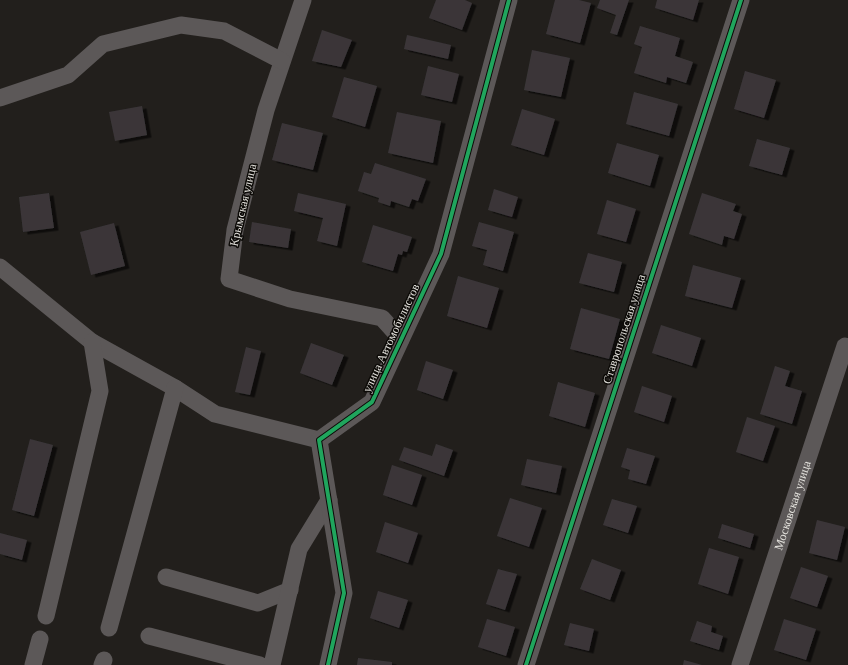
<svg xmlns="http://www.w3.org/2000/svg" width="848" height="665" viewBox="0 0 848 665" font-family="Georgia,serif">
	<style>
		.building { fill: #3a3639; filter: url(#shadow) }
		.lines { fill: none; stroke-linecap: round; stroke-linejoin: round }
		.minor { stroke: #5c5858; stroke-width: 17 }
		.cycleway-casing { stroke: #0c0a07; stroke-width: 6 }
		.cycleway { stroke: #20a55d; stroke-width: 4 }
		.labels { text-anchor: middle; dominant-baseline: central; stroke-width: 3; stroke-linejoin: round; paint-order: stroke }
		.street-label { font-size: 12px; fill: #e2e0db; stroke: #0c0a07 }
	</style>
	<defs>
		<filter id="shadow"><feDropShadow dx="4.5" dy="2.5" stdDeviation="0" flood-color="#0009"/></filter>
	</defs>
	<rect width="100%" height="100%" fill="#221f1c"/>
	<g class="building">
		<polygon points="436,0 465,0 472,3 462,30 429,18"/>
		<polygon points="555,0 579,0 591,3 580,43 546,34"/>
		<polygon points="600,0 629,0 617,35 610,33 616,15 597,8"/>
		<polygon points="657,0 699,0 693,20 655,8"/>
		<polygon points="640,26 680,38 675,56 693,62 686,83 667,77 666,83 634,73 642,47 634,44"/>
		<polygon points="322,30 352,40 341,67 312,61"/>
		<polygon points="407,35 451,45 448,59 404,49"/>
		<polygon points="532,50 570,58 561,97 524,90"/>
		<polygon points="428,66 459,74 452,102 421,95"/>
		<polygon points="745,71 776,80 764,118 734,109"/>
		<polygon points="344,77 377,86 365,127 332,117"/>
		<polygon points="634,92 678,104 669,136 626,124"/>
		<polygon points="142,106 147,135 115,141 109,112"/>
		<polygon points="522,109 555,119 544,155 511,145"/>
		<polygon points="397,112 441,121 433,163 388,153"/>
		<polygon points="282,123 323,133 313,170 272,160"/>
		<polygon points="757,139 790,148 782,175 749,166"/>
		<polygon points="617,143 659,155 650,186 608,173"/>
		<polygon points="375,163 426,179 418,201 412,199 409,207 391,201 390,206 378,202 379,198 358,191 364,172 371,174"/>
		<polygon points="494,189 518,197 512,217 488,210"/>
		<polygon points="49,193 54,228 23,232 19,197"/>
		<polygon points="298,193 346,204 337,246 317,241 323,218 294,211"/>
		<polygon points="702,193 736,204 733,211 742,214 734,239 724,236 722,245 689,234"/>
		<polygon points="607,200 636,209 626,242 597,234"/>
		<polygon points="252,222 291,229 288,248 249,242"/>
		<polygon points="479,222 514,232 503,271 483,265 487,250 472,246"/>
		<polygon points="114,223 125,266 91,275 80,232"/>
		<polygon points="373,225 412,237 407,252 403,251 402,255 398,254 393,271 362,262"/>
		<polygon points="588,253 622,262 614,292 579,283"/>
		<polygon points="693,265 741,278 732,308 685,296"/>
		<polygon points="458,276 499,288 487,328 447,316"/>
		<polygon points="581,308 620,319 609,359 570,349"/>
		<polygon points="661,325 701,338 692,366 652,353"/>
		<polygon points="311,343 344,355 332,385 300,373"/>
		<polygon points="246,347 261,351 250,395 235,392"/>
		<polygon points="426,361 453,370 443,399 417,390"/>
		<polygon points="775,366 790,371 785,386 802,391 792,424 760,414"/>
		<polygon points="558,382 595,393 585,427 549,416"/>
		<polygon points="642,386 672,396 664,422 634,412"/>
		<polygon points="747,417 775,426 763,461 736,452"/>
		<polygon points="30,439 53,445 34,516 12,510"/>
		<polygon points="436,444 453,450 444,476 399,460 404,447 432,456"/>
		<polygon points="627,448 655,456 646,484 628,479 630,470 621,467"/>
		<polygon points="527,459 562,466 556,493 521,485"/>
		<polygon points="392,465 422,475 412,505 383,495"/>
		<polygon points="510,498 542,508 529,547 497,536"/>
		<polygon points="612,499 637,506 628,533 603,525"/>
		<polygon points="817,520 845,527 837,560 809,553"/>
		<polygon points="385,522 418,533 408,563 376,552"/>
		<polygon points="722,524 754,534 750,548 718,538"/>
		<polygon points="0,533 27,540 22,560 0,554"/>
		<polygon points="709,548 739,557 728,594 698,584"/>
		<polygon points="592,559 621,570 610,600 580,589"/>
		<polygon points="801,567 828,576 817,607 790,598"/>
		<polygon points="498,569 517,574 505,610 486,604"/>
		<polygon points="378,591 408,600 399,628 370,618"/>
		<polygon points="487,619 515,627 506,656 478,647"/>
		<polygon points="784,619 816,629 806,660 774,650"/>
		<polygon points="697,621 712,626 711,632 723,636 719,650 690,641"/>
		<polygon points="570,623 594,629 589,651 564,645"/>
		<polygon points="358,658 392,662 392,665 357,665"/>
		<polygon points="684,660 702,665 683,665"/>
	</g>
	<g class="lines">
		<g class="minor">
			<polyline points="303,0 266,110 235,230 229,279 290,299 382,318 401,339"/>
			<polyline points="0,98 68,75 103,44 181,25 224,31 282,61"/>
			<polyline points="0,267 92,342 175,388 215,414 319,440"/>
			<polyline points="166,577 258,603 290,590"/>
			<polyline points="46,616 100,391 92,342"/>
			<polyline points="109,628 175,388"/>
			<polyline points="149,636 260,665"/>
			<polyline points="33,665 40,639"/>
			<polyline points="102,665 104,660"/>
			<polyline points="272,665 299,549 329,500"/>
			<polyline points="328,665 344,593 319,440 372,402 441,254 509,0"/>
			<polyline points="526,665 741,0"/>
			<path id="s1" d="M 740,665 L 845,346"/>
		</g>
		<g class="cycleway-casing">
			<g id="cycleway">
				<polyline points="328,665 344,593 319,440 372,402 441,254 509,0"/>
				<polyline points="526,665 741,0"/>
			</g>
		</g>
		<use href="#cycleway" class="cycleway"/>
	</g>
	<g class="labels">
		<g class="street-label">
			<text transform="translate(243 205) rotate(-77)">Крымская улица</text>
			<text transform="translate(624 329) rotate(-72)">Ставропольская улица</text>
			<text transform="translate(391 338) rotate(-65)">улица Автомобилистов</text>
			<text stroke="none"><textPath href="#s1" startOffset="168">Московская улица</textPath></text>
		</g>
	</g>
</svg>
